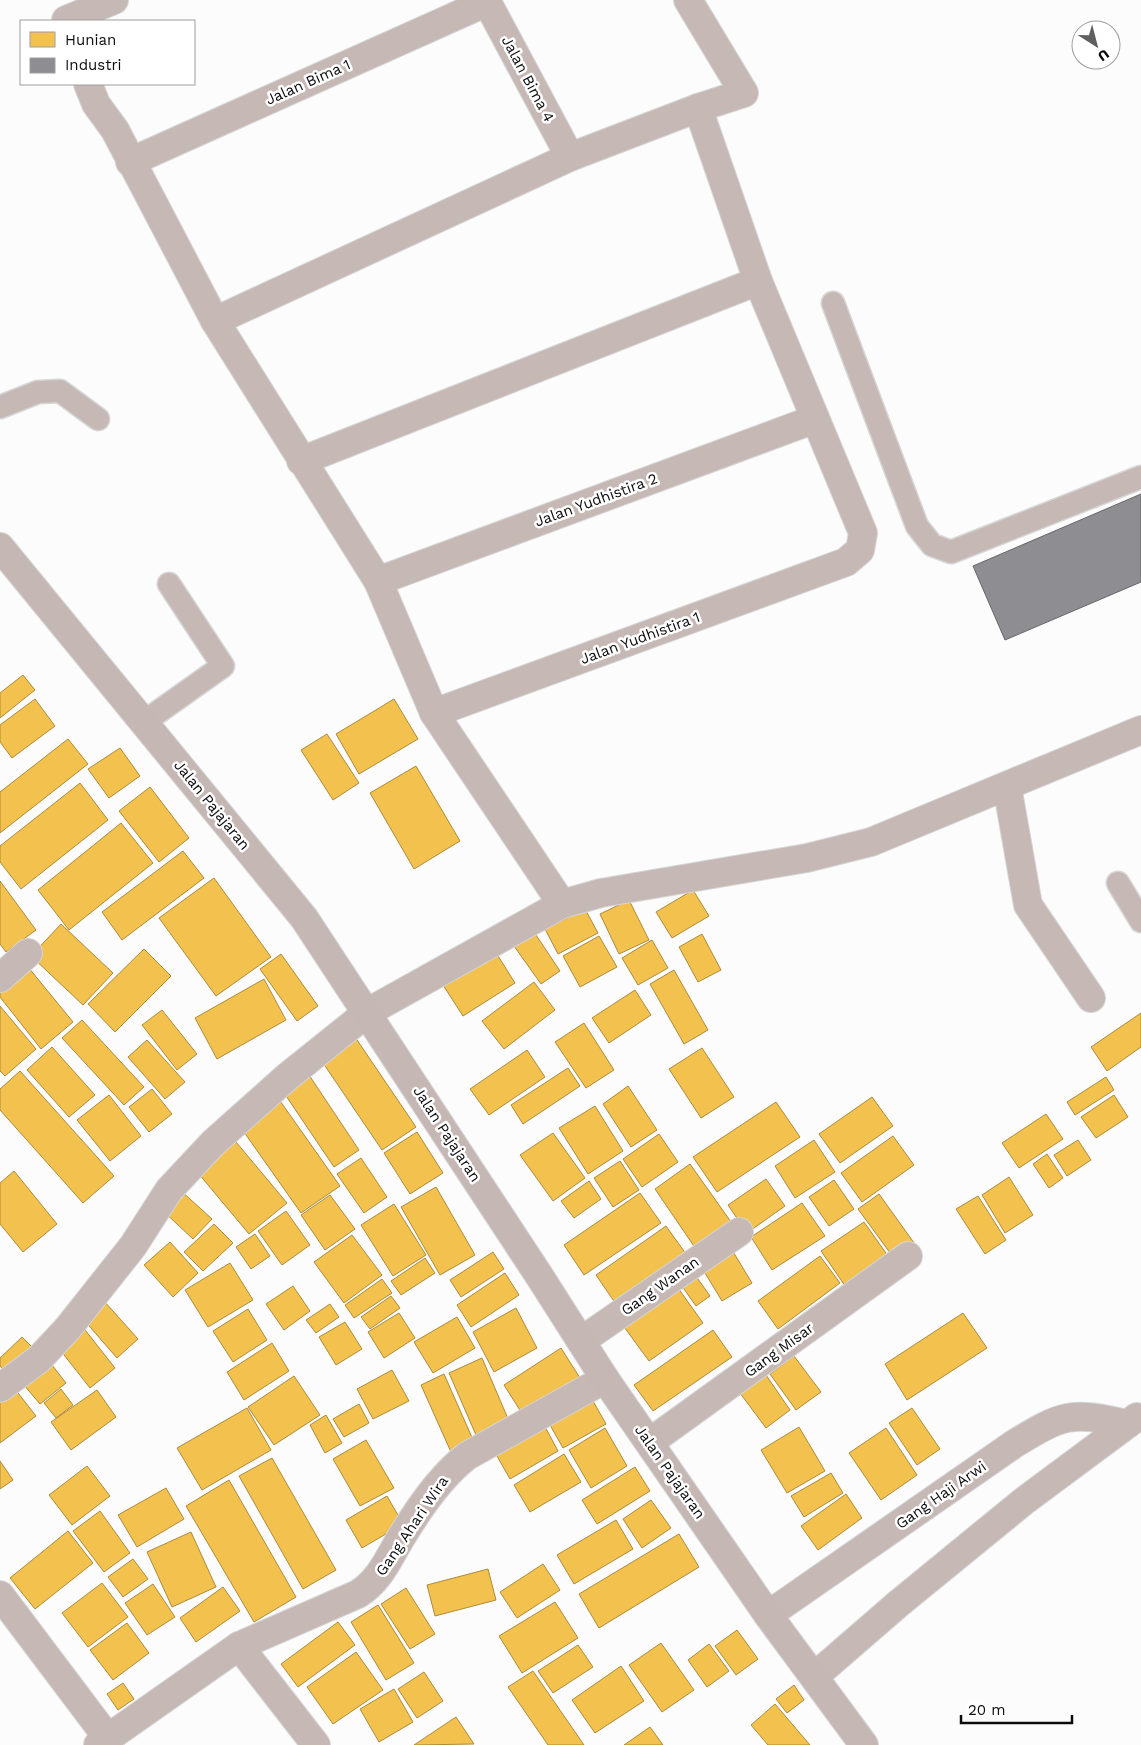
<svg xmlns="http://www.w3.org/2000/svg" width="1141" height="1745" viewBox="0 0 1141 1745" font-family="'Work Sans',sans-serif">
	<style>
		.homes { fill: #f2c14e; stroke: #ad8b3b }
		.industry { fill: #8d8d92; stroke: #66666b }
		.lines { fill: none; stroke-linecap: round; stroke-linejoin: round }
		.service-casing { stroke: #d6d6d7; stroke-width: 25 }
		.minor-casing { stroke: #d6d6d7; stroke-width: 30 }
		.secondary-casing { stroke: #d6d6d7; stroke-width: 30 }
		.service { stroke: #c6b9b5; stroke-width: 22 }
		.minor { stroke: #c6b9b5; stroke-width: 28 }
		.secondary { stroke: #c5b7b3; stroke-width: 28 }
		.labels { text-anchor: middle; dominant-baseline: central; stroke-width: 5; stroke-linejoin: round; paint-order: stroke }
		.street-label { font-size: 15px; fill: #0c0c0f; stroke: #fff }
	</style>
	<rect width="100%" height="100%" fill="#fcfcfd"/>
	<g class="homes">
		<polygon points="23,675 35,690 0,718 0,693"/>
		<polygon points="35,699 55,726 12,758 0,742 0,725"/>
		<polygon points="394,699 418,739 359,774 336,734"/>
		<polygon points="327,734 359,783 333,800 301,750"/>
		<polygon points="68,739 88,764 0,833 0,792"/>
		<polygon points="120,748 140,776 109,798 88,769"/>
		<polygon points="416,766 460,841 414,869 370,793"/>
		<polygon points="80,783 108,820 21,889 0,862 0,846"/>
		<polygon points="150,787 189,838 159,862 119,811"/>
		<polygon points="121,823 153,863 69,930 38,890"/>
		<polygon points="183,851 204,878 122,940 102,912"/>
		<polygon points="214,878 271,957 216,996 159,918"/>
		<polygon points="0,881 36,930 6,952 0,944"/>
		<polygon points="693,890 709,916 672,938 656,912"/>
		<polygon points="629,900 649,940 619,954 600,914"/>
		<polygon points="585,909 598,933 558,954 545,929"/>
		<polygon points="61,924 113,973 83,1005 31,956"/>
		<polygon points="534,932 560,971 541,984 514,946"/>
		<polygon points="702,934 721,970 698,982 679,947"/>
		<polygon points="599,936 617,967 580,987 563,956"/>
		<polygon points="652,940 668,968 638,985 622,958"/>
		<polygon points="144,949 171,976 115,1032 88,1004"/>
		<polygon points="495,951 515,983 463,1016 443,985"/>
		<polygon points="281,954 318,1006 297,1021 260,969"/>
		<polygon points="28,967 73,1022 41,1049 0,997 0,990"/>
		<polygon points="674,970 708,1030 684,1044 650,984"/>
		<polygon points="264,979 286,1020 217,1059 195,1018"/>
		<polygon points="534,982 555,1010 504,1049 482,1021"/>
		<polygon points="635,990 651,1015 609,1043 592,1018"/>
		<polygon points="0,1006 36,1049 5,1076 0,1071"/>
		<polygon points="162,1010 197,1054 177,1070 142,1025"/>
		<polygon points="1141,1013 1141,1047 1107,1071 1091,1047"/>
		<polygon points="82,1020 144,1087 124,1105 62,1038"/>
		<polygon points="584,1023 614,1070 586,1088 555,1042"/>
		<polygon points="355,1037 416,1127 382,1150 321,1060"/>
		<polygon points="147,1040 185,1082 165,1099 128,1057"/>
		<polygon points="52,1047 95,1095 69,1117 27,1070"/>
		<polygon points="702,1048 734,1097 701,1118 669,1069"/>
		<polygon points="527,1050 545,1077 489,1115 470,1089"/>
		<polygon points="568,1068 580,1086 523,1124 511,1105"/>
		<polygon points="305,1069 359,1150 334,1167 280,1087"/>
		<polygon points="20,1071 114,1176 83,1203 0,1110 0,1089"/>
		<polygon points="1106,1077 1114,1090 1075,1115 1067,1102"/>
		<polygon points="628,1086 657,1130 631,1147 603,1104"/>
		<polygon points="152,1089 172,1114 149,1132 129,1107"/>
		<polygon points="109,1095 141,1136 110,1161 77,1120"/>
		<polygon points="1114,1095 1128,1117 1096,1138 1081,1117"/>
		<polygon points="872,1097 893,1126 840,1163 819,1134"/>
		<polygon points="278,1098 340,1186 301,1213 239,1125"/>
		<polygon points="776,1102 800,1137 717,1192 693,1157"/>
		<polygon points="595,1106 623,1151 588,1174 559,1128"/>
		<polygon points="1046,1114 1063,1139 1019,1168 1002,1143"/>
		<polygon points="417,1132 443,1173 410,1194 384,1153"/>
		<polygon points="553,1133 585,1178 553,1201 520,1155"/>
		<polygon points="659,1134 678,1162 642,1187 623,1159"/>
		<polygon points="231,1136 287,1203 249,1234 193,1167"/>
		<polygon points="893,1136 914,1165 862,1202 841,1173"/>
		<polygon points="814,1140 835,1172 795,1198 775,1166"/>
		<polygon points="1078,1140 1091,1160 1067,1176 1054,1155"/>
		<polygon points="1047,1154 1063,1178 1049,1188 1033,1164"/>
		<polygon points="361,1158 387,1197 364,1213 337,1174"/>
		<polygon points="620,1161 639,1190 613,1207 594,1178"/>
		<polygon points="690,1164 736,1229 700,1255 655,1189"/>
		<polygon points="14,1171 57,1224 23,1252 0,1224 0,1183"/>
		<polygon points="1009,1177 1033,1215 1005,1233 982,1195"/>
		<polygon points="766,1179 785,1206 747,1233 728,1205"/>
		<polygon points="834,1180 854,1209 829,1226 809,1197"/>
		<polygon points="589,1181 601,1199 574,1218 561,1201"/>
		<polygon points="436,1187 475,1255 440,1275 401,1207"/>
		<polygon points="179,1189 212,1219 193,1239 161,1209"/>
		<polygon points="640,1193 661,1223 584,1275 564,1245"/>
		<polygon points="879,1194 917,1247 896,1261 858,1209"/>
		<polygon points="330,1195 355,1229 325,1250 301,1215"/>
		<polygon points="978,1196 1006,1240 985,1254 956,1209"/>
		<polygon points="802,1203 825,1236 772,1270 751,1237"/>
		<polygon points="394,1204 426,1255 393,1276 361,1225"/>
		<polygon points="286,1211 310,1245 282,1265 258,1231"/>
		<polygon points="864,1222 893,1263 850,1293 821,1251"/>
		<polygon points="214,1224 233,1243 203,1271 184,1252"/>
		<polygon points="666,1226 691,1261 620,1310 596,1275"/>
		<polygon points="255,1234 270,1256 251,1269 236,1247"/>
		<polygon points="352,1235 382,1275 344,1303 314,1262"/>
		<polygon points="170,1242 198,1273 173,1297 144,1265"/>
		<polygon points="729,1245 752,1283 722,1301 699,1263"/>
		<polygon points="493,1252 504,1269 461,1297 450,1280"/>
		<polygon points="820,1256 840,1283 778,1329 758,1301"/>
		<polygon points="425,1258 435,1273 401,1295 391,1281"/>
		<polygon points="230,1263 253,1300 208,1327 185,1290"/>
		<polygon points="693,1272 710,1296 696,1306 679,1282"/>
		<polygon points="505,1273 519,1295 471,1327 457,1305"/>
		<polygon points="382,1279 392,1293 354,1318 345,1305"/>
		<polygon points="673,1281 703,1323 649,1361 619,1320"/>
		<polygon points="293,1286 310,1311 284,1330 266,1304"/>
		<polygon points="391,1296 400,1308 370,1329 361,1317"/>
		<polygon points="104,1301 138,1339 117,1358 83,1319"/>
		<polygon points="330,1304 339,1317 316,1333 306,1320"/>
		<polygon points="516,1308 537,1348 494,1372 473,1332"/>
		<polygon points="248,1309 267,1340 233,1362 213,1331"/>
		<polygon points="399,1313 415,1338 384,1358 368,1332"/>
		<polygon points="963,1313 987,1348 907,1400 885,1364"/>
		<polygon points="457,1317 475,1348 433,1373 414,1342"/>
		<polygon points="345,1322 362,1349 336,1365 319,1337"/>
		<polygon points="82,1326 115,1368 90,1388 57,1346"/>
		<polygon points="713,1330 732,1357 653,1411 634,1385"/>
		<polygon points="22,1337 35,1350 8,1375 0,1366 0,1358"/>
		<polygon points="272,1343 289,1371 244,1400 227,1372"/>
		<polygon points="561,1348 580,1378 523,1415 504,1385"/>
		<polygon points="45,1356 66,1383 40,1404 18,1378"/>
		<polygon points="794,1356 821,1392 796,1410 770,1374"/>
		<polygon points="482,1358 509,1421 476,1435 449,1373"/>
		<polygon points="392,1370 409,1401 373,1419 357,1389"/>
		<polygon points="444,1374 474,1442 451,1452 421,1385"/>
		<polygon points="766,1375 790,1410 766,1428 740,1393"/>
		<polygon points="294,1376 320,1415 274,1445 248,1407"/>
		<polygon points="11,1384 36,1416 0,1443 0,1392"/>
		<polygon points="61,1389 73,1405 56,1418 44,1403"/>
		<polygon points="97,1390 116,1417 71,1450 51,1422"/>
		<polygon points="589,1394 606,1424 563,1448 546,1418"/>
		<polygon points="359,1404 369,1423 344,1437 333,1419"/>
		<polygon points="247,1408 271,1450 202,1490 177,1448"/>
		<polygon points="912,1408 940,1449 917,1465 889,1423"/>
		<polygon points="326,1415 342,1443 325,1453 310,1425"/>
		<polygon points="542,1421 558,1451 510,1479 493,1449"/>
		<polygon points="799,1427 825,1471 787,1493 761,1450"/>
		<polygon points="605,1428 627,1466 591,1488 569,1450"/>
		<polygon points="886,1428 917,1475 881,1500 849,1453"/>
		<polygon points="366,1440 394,1488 360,1506 333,1459"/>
		<polygon points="564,1454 581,1482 530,1512 514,1485"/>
		<polygon points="272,1458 336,1570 303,1589 239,1476"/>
		<polygon points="0,1461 13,1480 0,1489"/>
		<polygon points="87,1466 110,1496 72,1525 49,1495"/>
		<polygon points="635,1467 650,1491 597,1524 582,1500"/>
		<polygon points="831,1473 843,1493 804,1517 791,1496"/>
		<polygon points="229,1480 296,1597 254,1622 186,1506"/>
		<polygon points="166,1488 184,1519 137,1547 118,1515"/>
		<polygon points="846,1494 862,1518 818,1550 801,1526"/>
		<polygon points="387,1496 403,1524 362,1548 346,1520"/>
		<polygon points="651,1500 671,1528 642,1548 623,1519"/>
		<polygon points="100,1511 130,1553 104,1572 73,1531"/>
		<polygon points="616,1520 633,1549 574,1584 557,1555"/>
		<polygon points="68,1531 93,1563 35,1609 10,1578"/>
		<polygon points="191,1532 216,1587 172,1607 147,1552"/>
		<polygon points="679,1534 699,1567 599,1628 579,1594"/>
		<polygon points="133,1559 148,1579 123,1597 108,1577"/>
		<polygon points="543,1564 560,1590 517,1618 500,1592"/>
		<polygon points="488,1569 496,1600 435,1616 427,1585"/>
		<polygon points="102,1583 128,1617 88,1647 62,1613"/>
		<polygon points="153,1584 175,1617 147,1635 125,1603"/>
		<polygon points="223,1587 240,1611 196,1642 180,1618"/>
		<polygon points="406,1588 435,1634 410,1649 381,1604"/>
		<polygon points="555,1602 578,1638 522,1673 499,1636"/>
		<polygon points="378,1605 414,1663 386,1680 351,1622"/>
		<polygon points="338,1622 355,1645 298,1687 281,1664"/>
		<polygon points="127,1623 149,1653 113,1680 90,1650"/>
		<polygon points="737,1630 758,1659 736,1675 715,1646"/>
		<polygon points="661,1643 694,1690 662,1712 629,1665"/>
		<polygon points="709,1644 729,1671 707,1687 688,1660"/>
		<polygon points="578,1645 593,1667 553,1693 538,1671"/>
		<polygon points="356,1652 383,1690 333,1724 307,1687"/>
		<polygon points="621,1666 644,1701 595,1733 572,1700"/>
		<polygon points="533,1671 584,1745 548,1745 508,1687"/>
		<polygon points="424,1672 443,1701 417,1718 398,1689"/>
		<polygon points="123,1683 134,1699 118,1710 107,1694"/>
		<polygon points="794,1685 804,1700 787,1713 776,1699"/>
		<polygon points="394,1689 413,1722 379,1742 360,1709"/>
		<polygon points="775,1704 810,1745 768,1745 751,1725"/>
		<polygon points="456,1717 474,1744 414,1745"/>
		<polygon points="650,1727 663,1745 624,1745"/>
	</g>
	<polygon class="industry" points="1141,494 1141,582 1005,640 973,566"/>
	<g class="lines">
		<g class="service-casing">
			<g id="service">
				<polyline points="833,303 917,526 932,545 951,552 1141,477"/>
				<polyline points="0,407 38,392 60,391 98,419"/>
				<polyline points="144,722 223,666 169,584"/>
				<polyline points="1118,883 1141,921"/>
			</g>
		</g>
		<g class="minor-casing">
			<g id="minor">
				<polyline points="486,0 570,157"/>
				<polyline points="688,0 744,93 698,108"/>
				<polyline points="66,20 114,0"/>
				<polyline points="88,84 96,104 115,130 215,321 378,581 434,713 562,904"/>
				<polyline points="130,162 487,2"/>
				<polyline points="215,321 570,157 698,108 758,281 863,533 860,550 846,562 434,713"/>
				<polyline points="301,461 758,281"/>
				<polyline points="378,581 815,419"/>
				<polyline points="1007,786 1028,905 1091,998"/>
				<polyline points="0,978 28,953"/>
				<polyline points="581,1341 739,1232"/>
				<polyline points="0,1388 39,1359 68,1328 133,1246 169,1190 213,1143 287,1077 368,1012 562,904 601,893 807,858 871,842 1141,730"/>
				<polyline points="650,1442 908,1256"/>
				<polyline points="0,1595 107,1737"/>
				<path d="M 768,1615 L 1014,1444 C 1063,1414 1071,1411 1127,1424"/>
				<path d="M 239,1646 L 358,1594 C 381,1580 389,1556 404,1533 C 421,1505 441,1476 467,1456 L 605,1379"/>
				<polyline points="815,1676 898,1604 1024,1501 1137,1417"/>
				<polyline points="98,1745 239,1646 316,1745"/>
			</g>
		</g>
		<g class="secondary-casing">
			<polyline id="secondary" points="0,547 304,918 540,1277 605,1379 768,1615 864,1745"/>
		</g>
		<use href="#service" class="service"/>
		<use href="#minor" class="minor"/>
		<use href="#secondary" class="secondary"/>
	</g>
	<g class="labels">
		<g class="street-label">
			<text transform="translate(528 79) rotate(62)">Jalan Bima 4</text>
			<text transform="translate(308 82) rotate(-24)">Jalan Bima 1</text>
			<text transform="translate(596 500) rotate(-20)">Jalan Yudhistira 2</text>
			<text transform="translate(640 638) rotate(-20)">Jalan Yudhistira 1</text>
			<text transform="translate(212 805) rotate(51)">Jalan Pajajaran</text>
			<text transform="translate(447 1134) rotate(57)">Jalan Pajajaran</text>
			<text transform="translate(660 1286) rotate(-35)">Gang Wanan</text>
			<text transform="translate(779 1350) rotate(-36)">Gang Misar</text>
			<text transform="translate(670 1472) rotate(55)">Jalan Pajajaran</text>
			<text transform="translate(941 1495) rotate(-35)">Gang Haji Arwi</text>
			<text transform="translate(412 1526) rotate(-56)">Gang Ahari Wira</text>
		</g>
	</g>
	<rect x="20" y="20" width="175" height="65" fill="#ffffff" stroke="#9e9e9f"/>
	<rect x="30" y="32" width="25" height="15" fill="#f2c14e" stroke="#9e9e9f"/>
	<text x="65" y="45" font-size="15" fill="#0c0c0f">Hunian</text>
	<rect x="30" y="58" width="25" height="15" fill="#8d8d92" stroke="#9e9e9f"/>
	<text x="65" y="70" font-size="15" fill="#0c0c0f">Industri</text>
	<g transform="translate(1096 45) rotate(144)"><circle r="24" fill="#ffffff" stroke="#9e9e9f"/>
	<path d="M0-4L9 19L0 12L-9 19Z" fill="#606062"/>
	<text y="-8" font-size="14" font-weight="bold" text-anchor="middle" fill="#0c0c0f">U</text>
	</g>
	<path d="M961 1715v8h111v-8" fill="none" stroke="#0c0c0f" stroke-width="2.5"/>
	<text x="968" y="1715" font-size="15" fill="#0c0c0f" stroke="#ffffff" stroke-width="4" paint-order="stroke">20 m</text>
</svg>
